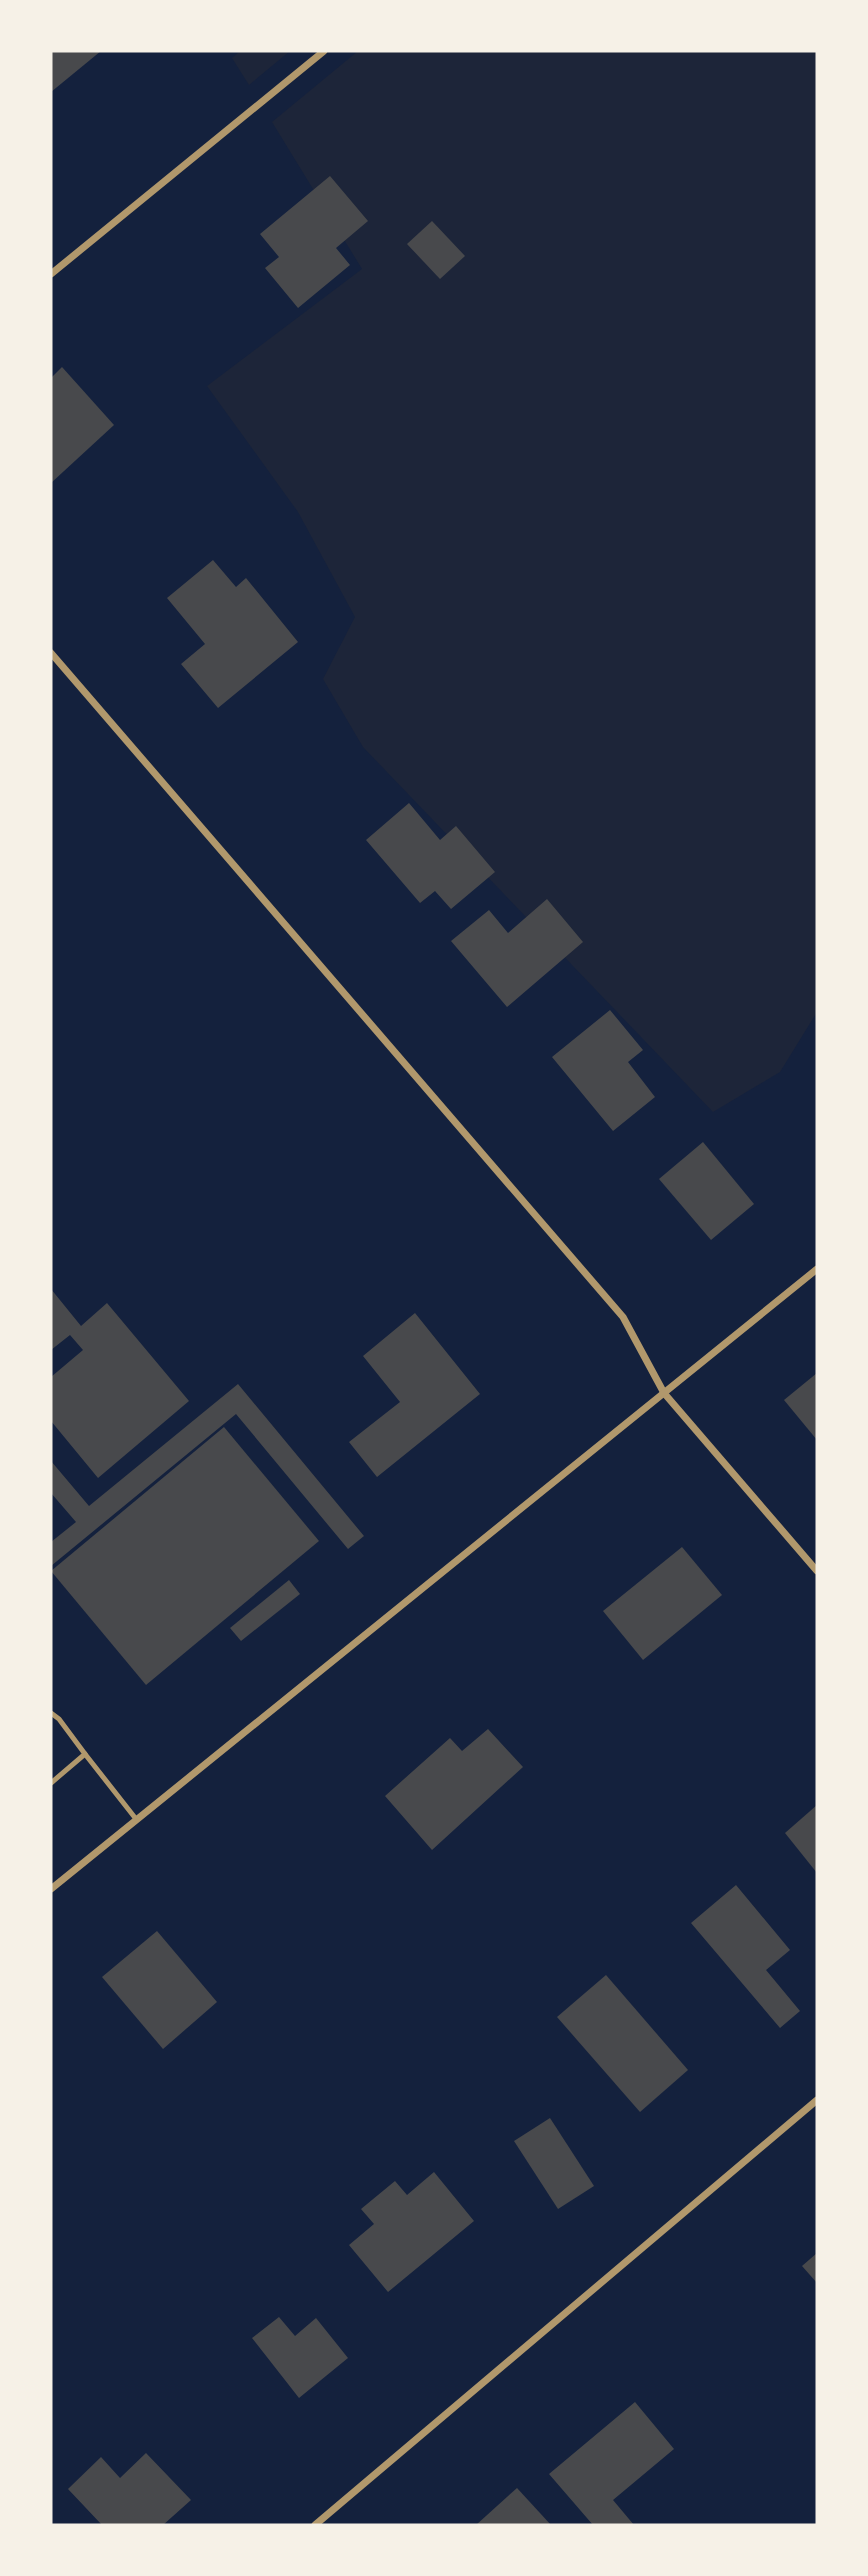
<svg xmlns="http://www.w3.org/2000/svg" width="868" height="2576" viewBox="0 0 868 2576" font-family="Roboto,sans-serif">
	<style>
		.green { fill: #1d2539 }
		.building { fill: #48494c }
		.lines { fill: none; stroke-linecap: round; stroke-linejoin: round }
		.service { stroke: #b1986c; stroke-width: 5 }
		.minor { stroke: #b1986c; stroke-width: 7 }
	</style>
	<rect width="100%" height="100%" fill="#14213d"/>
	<g class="green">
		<polygon points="240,51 290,51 249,85 232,58"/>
		<polygon points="358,51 817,51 817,1012 780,1072 713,1112 363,747 323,679 355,617 298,512 207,386 362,269 272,122"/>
	</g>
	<g class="building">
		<polygon points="51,51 101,51 51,92"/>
		<polygon points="330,176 368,221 336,248 350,265 298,308 265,268 279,257 260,234"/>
		<polygon points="432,221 465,256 440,279 407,244"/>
		<polygon points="62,367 114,425 51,483 51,378"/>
		<polygon points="213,560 236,587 246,578 298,642 218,708 181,664 205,644 167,598"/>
		<polygon points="409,803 440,840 456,826 495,872 451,909 435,891 420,903 366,840"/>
		<polygon points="547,899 583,942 507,1007 451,941 489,910 508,933"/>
		<polygon points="610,1010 643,1050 628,1062 655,1097 613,1131 552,1057"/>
		<polygon points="703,1142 754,1204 711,1240 659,1179"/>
		<polygon points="51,1289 81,1326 107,1303 189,1401 98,1478 51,1421 51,1377 83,1350 70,1335 51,1350"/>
		<polygon points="415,1313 480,1394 377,1477 349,1442 400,1402 363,1356"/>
		<polygon points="817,1373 817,1440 784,1400"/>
		<polygon points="238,1384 364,1536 348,1549 236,1414 51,1566 51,1542 76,1522 51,1493 51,1461 89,1506"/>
		<polygon points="224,1427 319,1541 146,1685 51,1571"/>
		<polygon points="682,1547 722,1595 643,1660 603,1611"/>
		<polygon points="289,1580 300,1594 241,1641 230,1628"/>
		<polygon points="488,1729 523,1767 432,1850 385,1796 450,1738 462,1751"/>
		<polygon points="817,1805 817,1873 785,1833"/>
		<polygon points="736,1885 790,1950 766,1970 800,2011 780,2028 691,1923"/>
		<polygon points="157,1931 217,2002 163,2049 102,1977"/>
		<polygon points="606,1975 688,2070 640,2112 557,2017"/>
		<polygon points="550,2118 594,2186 558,2209 514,2141"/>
		<polygon points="434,2172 474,2221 388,2292 349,2245 374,2224 361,2209 395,2181 407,2195"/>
		<polygon points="817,2253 817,2283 802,2266"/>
		<polygon points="279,2317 295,2336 316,2318 348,2358 299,2398 252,2338"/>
		<polygon points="635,2402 674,2449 613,2500 634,2525 593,2525 549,2474"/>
		<polygon points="146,2453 191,2500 163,2525 102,2525 68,2489 101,2457 120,2478"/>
		<polygon points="517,2488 551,2525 476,2525"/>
	</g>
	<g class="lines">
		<g class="service">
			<polyline points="51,1713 59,1719 85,1754 51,1783"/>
			<polyline points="85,1754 136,1819"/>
		</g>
		<g class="minor">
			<polyline points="51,274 324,51"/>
			<polyline points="51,653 623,1317 664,1393 817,1571"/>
			<polyline points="51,1889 817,1269"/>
			<polyline points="315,2525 817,2100"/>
		</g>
	</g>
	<rect width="868" height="2576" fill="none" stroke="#f6f1e7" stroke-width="105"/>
</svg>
